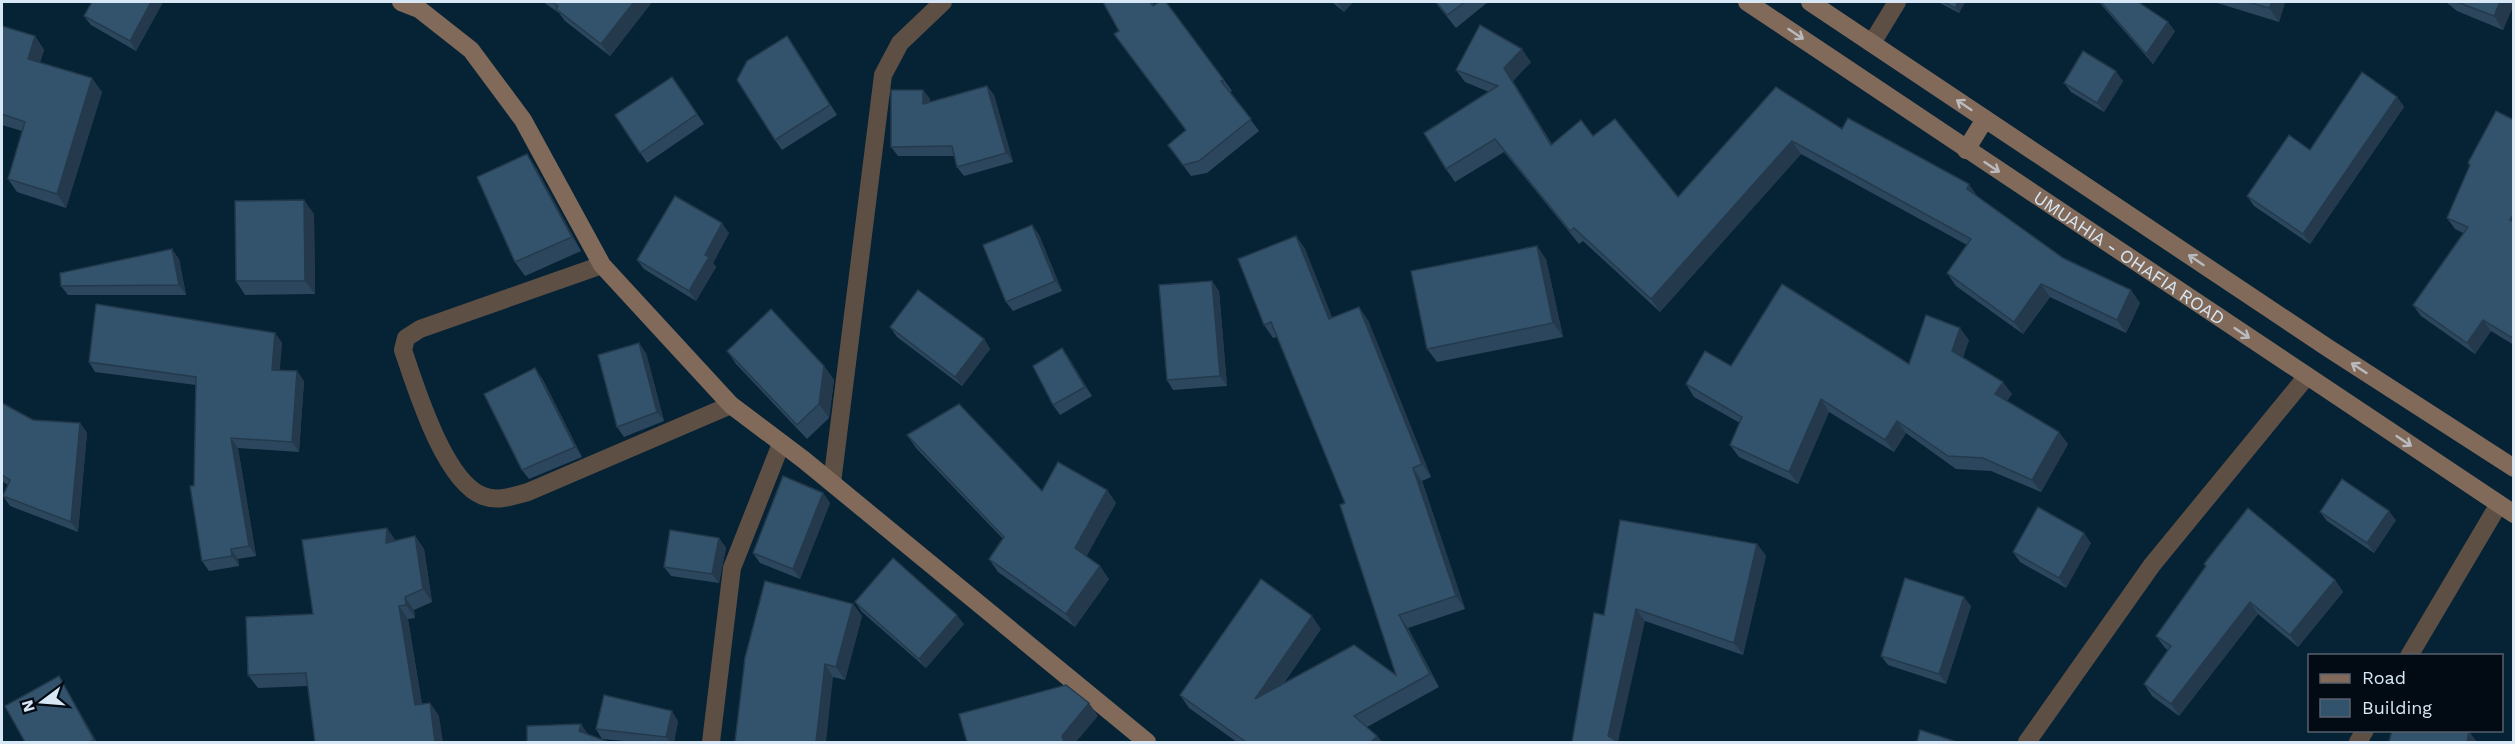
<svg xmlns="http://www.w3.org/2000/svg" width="2515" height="744" viewBox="0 0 2515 744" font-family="'Work Sans',sans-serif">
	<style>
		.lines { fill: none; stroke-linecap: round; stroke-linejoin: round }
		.street { stroke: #5e4f45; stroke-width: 18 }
		.secondary { stroke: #816a5a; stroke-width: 18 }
		.wall { fill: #2c475d }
		.shaded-wall { fill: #243a4c }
		.building { fill: #33536c; stroke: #243a4c; stroke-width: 1.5 }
		.oneway { stroke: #babbbf }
		.labels { text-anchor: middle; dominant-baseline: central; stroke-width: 5; stroke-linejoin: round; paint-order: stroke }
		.street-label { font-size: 18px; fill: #d8e7f5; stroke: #020a13 }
	</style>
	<rect width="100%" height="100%" fill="#062235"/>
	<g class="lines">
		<g class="street">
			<polyline points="1872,43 1897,2"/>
			<path d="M 602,265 L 420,329 L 406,338 L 403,350 C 416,388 444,481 483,496 C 499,502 512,496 528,492 L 731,405"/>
			<polyline points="832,483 883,75 900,43 943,2"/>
			<polyline points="2409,656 2499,504"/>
			<polyline points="711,742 732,568 781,444"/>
			<polyline points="2027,742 2152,565 2307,376"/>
			<polyline points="2358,742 2365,730"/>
		</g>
		<g class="secondary">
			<polyline points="401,2 419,9 471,50 523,120 602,265 731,405 804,460 1147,742"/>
			<path id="s1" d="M 1747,2 L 2514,514"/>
			<polyline points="1810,2 2328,348 2514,468"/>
			<polyline points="1966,150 1985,119"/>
		</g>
	</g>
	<g class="wall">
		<polygon points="163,2 136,51 91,25 84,16"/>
		<polygon points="543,2 652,2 610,56 565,21 559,13"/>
		<polygon points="1103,2 1152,2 1154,5 1224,80 1232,91 1230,92 1259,131 1207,173 1191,176 1168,145 1186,131 1119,31"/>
		<polygon points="1332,2 1353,2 1344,12"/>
		<polygon points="1435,2 1488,2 1456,28"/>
		<polygon points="1938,2 1965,2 1959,13"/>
		<polygon points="2099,2 2138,2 2175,31 2153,64"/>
		<polygon points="2214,2 2285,2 2279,22"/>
		<polygon points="2446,2 2514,2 2514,4 2503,30 2457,11"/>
		<polygon points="2,26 35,36 44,50 40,62 102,92 66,208 17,192 8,179 22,131 2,125"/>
		<polygon points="794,46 837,115 782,150 775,140"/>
		<polygon points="1531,62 1513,81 1552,144 1593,136 1678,197 1776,87 1842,129 1978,197 2063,258 2140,303 2126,333 2050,297 2023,334 1956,286 1947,273 1967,245 1801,154 1660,312 1583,241 1579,244 1504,152 1455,182 1446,169 1489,92 1465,82 1456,70"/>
		<polygon points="672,77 704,124 647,163 615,115"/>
		<polygon points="2123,81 2104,112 2071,92 2064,83"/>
		<polygon points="987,86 994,95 1013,162 964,176 957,167 954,156 898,156 891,147 923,90 930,99 930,102"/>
		<polygon points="2397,97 2404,107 2310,244 2254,206 2247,196 2310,150"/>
		<polygon points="2514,120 2514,345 2491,331 2475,354 2421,316 2413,305 2463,233 2455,229 2447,218 2470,166 2468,163"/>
		<polygon points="536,168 581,251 525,276 515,262"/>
		<polygon points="314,214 315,294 245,295 236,281"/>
		<polygon points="1032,225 1039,235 1062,291 1013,311 1006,302"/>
		<polygon points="729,233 713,263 716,267 696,301 644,269 637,260"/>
		<polygon points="1296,236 1305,249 1332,318 1368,320 1431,477 1422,481 1465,609 1408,628 1439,687 1367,727 1377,736 1382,742 1237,742 1189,708 1180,695 1321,629 1284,683 1396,675 1345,503 1277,337 1273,338 1264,325"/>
		<polygon points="179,259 186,295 68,295 61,286"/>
		<polygon points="1546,259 1563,337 1437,362 1427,349"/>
		<polygon points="1219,291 1227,386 1173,390 1167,380"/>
		<polygon points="890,327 984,339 990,349 962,386 897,337"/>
		<polygon points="275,333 282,343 279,370 304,381 299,452 238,448 256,556 238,559 239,566 209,571 202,561 194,486 196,385 95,372 89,362"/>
		<polygon points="1969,340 1963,357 2012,394 2007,401 2068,444 2041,492 1991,471 1956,469 1906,433 1894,452 1829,412 1798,484 1739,457 1730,445 1740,423 1694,397 1686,384 1731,366 1909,364"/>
		<polygon points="1062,348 1092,396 1060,415 1053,405"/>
		<polygon points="727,351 824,366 834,380 829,418 807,439 736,364"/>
		<polygon points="646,353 664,421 624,437 617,427"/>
		<polygon points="542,378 582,457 529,479 522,470"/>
		<polygon points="2,403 33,420 80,423 87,433 78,532 10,506 3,496 8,485 2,481"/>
		<polygon points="907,435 1042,491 1107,490 1116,503 1086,556 1109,579 1075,627 998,572 989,559 1003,539 916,448"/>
		<polygon points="823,493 830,503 800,579 760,563 753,553"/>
		<polygon points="2320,512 2396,520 2374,553 2327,521"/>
		<polygon points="387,528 395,541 415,536 424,549 432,602 414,610 415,618 408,619 422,704 430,703 439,716 308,686 258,688 248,675 313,614"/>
		<polygon points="719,538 726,548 719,583 671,576 664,567"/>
		<polygon points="2091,543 2066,588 2020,562 2013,552"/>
		<polygon points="1757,544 1766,556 1743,655 1645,621 1604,615"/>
		<polygon points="2204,564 2335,580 2343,592 2298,647 2258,614 2179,716 2152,696 2144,684 2168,650 2165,648 2156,636 2206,567"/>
		<polygon points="855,602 964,624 926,668 862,612"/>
		<polygon points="853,604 862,616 845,680 833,677 735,742"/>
		<polygon points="1971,606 1946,684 1888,665 1881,656"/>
		<polygon points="678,721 674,742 636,742 602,739 596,729"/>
	</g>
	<g class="shaded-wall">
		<polygon points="151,2 163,2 136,51 130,41"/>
		<polygon points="634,2 652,2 610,56 601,44"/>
		<polygon points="1337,2 1353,2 1344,12"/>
		<polygon points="1958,2 1965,2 1959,13 1955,8"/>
		<polygon points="2272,2 2285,2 2279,22 2269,8"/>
		<polygon points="2500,2 2514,2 2514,4 2503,30 2494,16"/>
		<polygon points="2168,22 2175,31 2153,64 2146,54"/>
		<polygon points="35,36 44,50 37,72 28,59"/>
		<polygon points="1522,49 1531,62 1513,81 1560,158 1551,145 1504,68"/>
		<polygon points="2116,71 2123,81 2104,112 2097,103"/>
		<polygon points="92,78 102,92 66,208 57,194"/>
		<polygon points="987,86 994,95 1013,162 1006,153"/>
		<polygon points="923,90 930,99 930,114 923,104"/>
		<polygon points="2397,97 2404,107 2310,244 2303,234"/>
		<polygon points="1792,141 1801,154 1660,312 1651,299"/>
		<polygon points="527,154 536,168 581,251 572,237"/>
		<polygon points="1969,184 1978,197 1967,189"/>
		<polygon points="304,200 314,214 315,294 305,281"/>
		<polygon points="722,223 729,233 713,263 716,267 696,301 689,291 705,255"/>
		<polygon points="1032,225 1039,235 1062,291 1055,281"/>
		<polygon points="1296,236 1305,249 1338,332 1329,319"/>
		<polygon points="1537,246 1546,259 1563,337 1553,323"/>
		<polygon points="172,249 179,259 186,295 179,285"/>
		<polygon points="1212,281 1219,291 1227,386 1220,376"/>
		<polygon points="2041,284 2050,297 2023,334 2014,322"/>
		<polygon points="2131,290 2140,303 2126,333 2117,320"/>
		<polygon points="1359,307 1368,320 1431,477 1422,464"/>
		<polygon points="2483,320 2491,331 2475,354 2467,343"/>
		<polygon points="1960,328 1969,340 1961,363 1952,351"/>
		<polygon points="275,333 282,343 279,379 272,370"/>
		<polygon points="984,339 990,349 962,386 955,377"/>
		<polygon points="639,343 646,353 664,421 657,412"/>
		<polygon points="1062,348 1069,358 1092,396 1085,387"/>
		<polygon points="824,366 834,380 829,418 819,404"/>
		<polygon points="535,368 542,378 582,457 575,447"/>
		<polygon points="297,371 304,381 299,452 292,442"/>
		<polygon points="2003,382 2012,394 2003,406 1995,394"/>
		<polygon points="1821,399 1829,412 1798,484 1789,472"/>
		<polygon points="1897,421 1906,433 1894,452 1885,440"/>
		<polygon points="80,423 87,433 78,532 71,522"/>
		<polygon points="2059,432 2068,444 2041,492 2032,480"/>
		<polygon points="231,438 238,448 256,556 249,546"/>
		<polygon points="1413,468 1422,481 1465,609 1456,596"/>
		<polygon points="1107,490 1116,503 1084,561 1075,548"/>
		<polygon points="823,493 830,503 800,579 793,569"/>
		<polygon points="2389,511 2396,520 2374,553 2367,543"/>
		<polygon points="387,528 396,541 386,543"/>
		<polygon points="2084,533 2091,543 2066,588 2059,578"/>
		<polygon points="415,536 424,549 432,602 423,589"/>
		<polygon points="719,538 726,548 719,583 712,574"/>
		<polygon points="1757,544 1766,556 1743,655 1734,643"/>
		<polygon points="231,549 238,559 239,566 232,556"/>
		<polygon points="1100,566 1109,579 1075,627 1066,614"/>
		<polygon points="2335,580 2343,592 2298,647 2290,635"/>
		<polygon points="405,597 414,610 415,618 406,605"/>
		<polygon points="1964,597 1971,606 1946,684 1939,674"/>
		<polygon points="2250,602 2258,614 2179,716 2171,704"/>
		<polygon points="853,604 862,616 845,680 836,667"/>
		<polygon points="399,606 408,619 424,718 415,705"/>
		<polygon points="1636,609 1645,621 1618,742 1608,736"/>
		<polygon points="957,615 964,624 926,668 919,659"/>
		<polygon points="1399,615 1408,628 1439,687 1430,674"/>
		<polygon points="1312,616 1321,629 1264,711 1255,699"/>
		<polygon points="825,664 833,677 826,742 816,742"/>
		<polygon points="59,676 65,686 97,742 94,740"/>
		<polygon points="430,703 439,716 443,742 435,742"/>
		<polygon points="1089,703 1098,716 1076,742 1064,742 1062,736"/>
		<polygon points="672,711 678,721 674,742 670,742 666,737"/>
		<polygon points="581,724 588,734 579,731"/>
		<polygon points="2469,731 2477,742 2467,742"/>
		<polygon points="1377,736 1382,742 1371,742"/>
	</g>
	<g class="building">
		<polygon points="92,2 151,2 130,41 84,16"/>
		<polygon points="552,2 634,2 601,44 556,9 558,6"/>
		<polygon points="1103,2 1150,2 1153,6 1159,2 1166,2 1224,80 1221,81 1251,119 1199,161 1183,165 1168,145 1186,130 1114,34 1119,31"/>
		<polygon points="1436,2 1465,2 1447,15"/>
		<polygon points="1944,2 1958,2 1955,8"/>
		<polygon points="2101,2 2138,2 2168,22 2146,54"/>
		<polygon points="2248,2 2272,2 2269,8"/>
		<polygon points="2457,2 2500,2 2494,16"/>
		<polygon points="1480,25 1522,49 1504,68 1551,145 1581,120 1593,136 1615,119 1678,197 1776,87 1842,129 1848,118 1969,184 1967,189 2063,258 2131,290 2117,320 2041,284 2014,322 1947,273 1971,239 1792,141 1651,299 1574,228 1570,231 1495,139 1446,169 1424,133 1498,86 1456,70"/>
		<polygon points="2,26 35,36 28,59 92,78 57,194 8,179 25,122 2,114"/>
		<polygon points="787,36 830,105 775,140 737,80 747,61"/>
		<polygon points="2083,51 2116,71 2097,103 2064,83"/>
		<polygon points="2362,72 2397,97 2303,234 2247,196 2289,135 2310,150"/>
		<polygon points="672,77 697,114 640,153 615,115"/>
		<polygon points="987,86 1006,153 957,167 952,146 891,147 891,90 923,90 923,104"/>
		<polygon points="2496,111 2514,120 2514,214 2510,220 2514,222 2514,339 2483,320 2467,343 2413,305 2468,227 2447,218 2470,165 2468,163"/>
		<polygon points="527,154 572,237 515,262 477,177"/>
		<polygon points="675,196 722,223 705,255 709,257 689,291 637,260"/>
		<polygon points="304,200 305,281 236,281 235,201"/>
		<polygon points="1032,225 1055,281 1006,302 983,245"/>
		<polygon points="1296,236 1329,319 1359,307 1422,464 1413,468 1456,596 1399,615 1430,674 1354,716 1377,736 1371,742 1246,742 1180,695 1261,579 1312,616 1255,699 1354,645 1396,675 1340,505 1345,503 1271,322 1264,325 1238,259"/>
		<polygon points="1537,246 1553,323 1427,349 1411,271"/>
		<polygon points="172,249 179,285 61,286 60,273"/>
		<polygon points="1212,281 1220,376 1167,380 1159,285"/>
		<polygon points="1782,284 1909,364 1926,315 1960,328 1952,351 2003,382 1995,394 2059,432 2032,480 1983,458 1948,456 1897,421 1885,440 1821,399 1789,472 1730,445 1742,417 1686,384 1705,351 1731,366"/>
		<polygon points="918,290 984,339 955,377 890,327"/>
		<polygon points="96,304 275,333 272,370 297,371 292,442 231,438 249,546 231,549 232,556 202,561 190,486 194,486 196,377 89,362"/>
		<polygon points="771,309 824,366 819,404 797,425 727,351"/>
		<polygon points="639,343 657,412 617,427 598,355"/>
		<polygon points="1062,348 1085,387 1053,405 1033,366"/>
		<polygon points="535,368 575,447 522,470 484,394"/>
		<polygon points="2,403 33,420 80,423 71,522 3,496 10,480 2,475"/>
		<polygon points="959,404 1042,491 1058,462 1107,490 1075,548 1100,566 1066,614 989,559 1004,537 907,435"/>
		<polygon points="783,476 823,493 793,569 753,553"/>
		<polygon points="2342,479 2389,511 2367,543 2320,512"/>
		<polygon points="2038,507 2084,533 2059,578 2013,552"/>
		<polygon points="2248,508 2335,580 2290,635 2250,602 2171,704 2144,684 2171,646 2156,636 2206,566 2204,564"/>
		<polygon points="1620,520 1757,544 1734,643 1636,609 1608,736 1618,742 1572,742 1594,613 1604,615"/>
		<polygon points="387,528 386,543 415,536 423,589 405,597 406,605 399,606 415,705 430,703 435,742 315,742 306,673 248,675 246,617 313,614 302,540"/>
		<polygon points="670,530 719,538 712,574 664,567"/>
		<polygon points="893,558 957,615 919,659 855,602"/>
		<polygon points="1905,578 1964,597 1939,674 1881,656"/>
		<polygon points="765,581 853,604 836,667 825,664 816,742 735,742 745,658"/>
		<polygon points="59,676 94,740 89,742 25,742 5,706"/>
		<polygon points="1066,685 1089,703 1062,736 1064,742 967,742 959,714"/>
		<polygon points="604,695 672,711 666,737 596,729"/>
		<polygon points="581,724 579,731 608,742 527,742 527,726"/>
		<polygon points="1920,730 1957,742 1917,742"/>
		<polygon points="2392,730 2465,730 2469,731 2467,742 2389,742"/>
	</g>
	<defs><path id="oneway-shaft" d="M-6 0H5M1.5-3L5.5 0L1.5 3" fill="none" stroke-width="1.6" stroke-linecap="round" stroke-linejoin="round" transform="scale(1.5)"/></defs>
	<g class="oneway">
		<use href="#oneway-shaft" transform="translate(1796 34) rotate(34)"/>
		<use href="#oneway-shaft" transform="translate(1964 105) rotate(-146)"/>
		<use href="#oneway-shaft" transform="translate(1992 167) rotate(34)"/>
		<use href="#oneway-shaft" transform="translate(2196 260) rotate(-146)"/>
		<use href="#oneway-shaft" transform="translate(2242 333) rotate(34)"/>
		<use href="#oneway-shaft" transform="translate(2359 368) rotate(-147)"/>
		<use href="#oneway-shaft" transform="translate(2404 441) rotate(34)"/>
	</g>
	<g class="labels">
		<g class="street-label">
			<text stroke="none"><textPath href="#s1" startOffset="460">UMUAHIA - OHAFIA ROAD</textPath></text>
		</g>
	</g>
	<rect width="2515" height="744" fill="none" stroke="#d8e7f5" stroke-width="6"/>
	<rect x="2308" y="654" width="195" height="78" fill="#020a13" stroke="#58626d" stroke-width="1.5"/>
	<rect x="2320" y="674" width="30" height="9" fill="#816a5a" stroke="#58626d" stroke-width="1.5"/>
	<text x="2362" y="684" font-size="18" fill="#d8e7f5">Road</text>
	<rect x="2320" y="699" width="30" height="18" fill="#33536c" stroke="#58626d" stroke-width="1.5"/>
	<text x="2362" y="714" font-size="18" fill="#d8e7f5">Building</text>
	<g transform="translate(42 702) rotate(254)" stroke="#020a13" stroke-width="4.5" paint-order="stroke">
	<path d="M0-4.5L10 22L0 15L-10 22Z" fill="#d8e7f5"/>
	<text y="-9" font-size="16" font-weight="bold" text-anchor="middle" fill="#d8e7f5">N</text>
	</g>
</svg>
